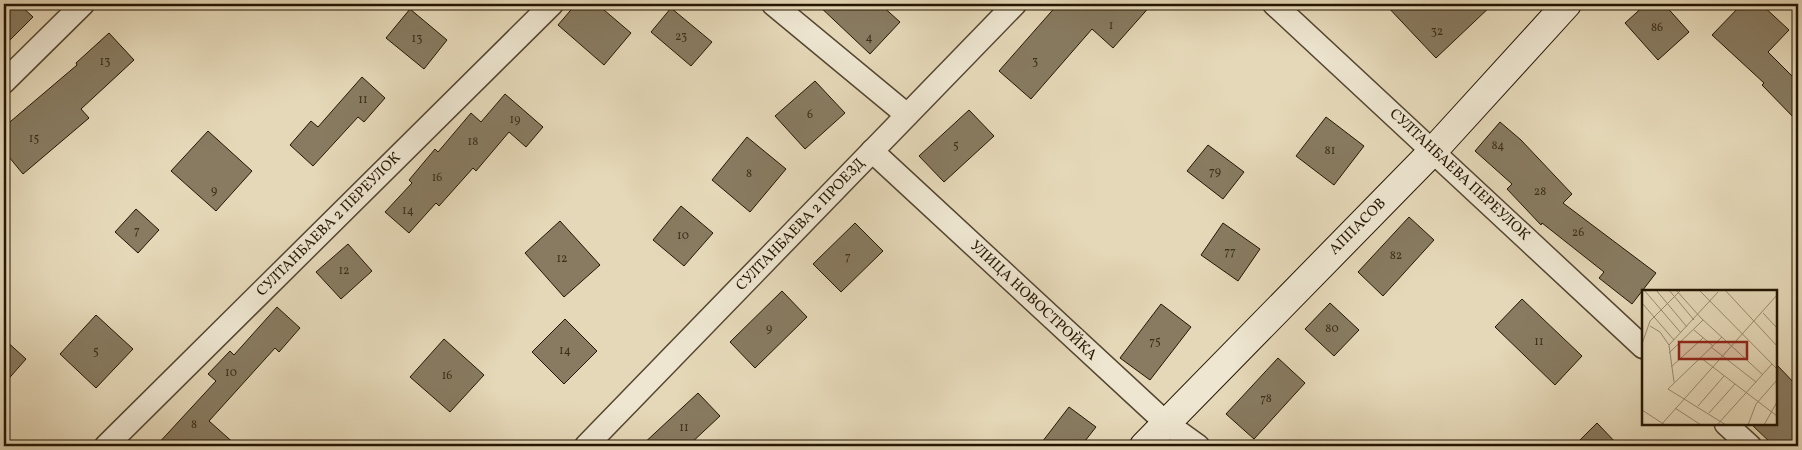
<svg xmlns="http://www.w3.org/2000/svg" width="1802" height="450" viewBox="0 0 1802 450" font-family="Vollkorn,serif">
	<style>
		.building { fill: #887b61; stroke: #241602 }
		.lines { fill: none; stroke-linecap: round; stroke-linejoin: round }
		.street-casing { stroke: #544630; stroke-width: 25 }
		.secondary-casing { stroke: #241602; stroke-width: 30 }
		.street { stroke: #eee6d1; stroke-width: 22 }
		.secondary { stroke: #eee6d1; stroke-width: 28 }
		.labels { text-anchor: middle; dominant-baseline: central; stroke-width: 4.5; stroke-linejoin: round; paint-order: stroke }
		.number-label { font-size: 12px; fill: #3d2f1a }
		.street-label { font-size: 15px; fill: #241602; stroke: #eee6d1 }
		.inset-road { fill: none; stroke: #988a6f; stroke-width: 1 }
		.view { fill: #8f2418; fill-opacity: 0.15; stroke: #8f2418; stroke-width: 2.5 }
		.inset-edge { fill: none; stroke: #241602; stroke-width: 2.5 }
	</style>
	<rect width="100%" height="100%" fill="#e5d8b8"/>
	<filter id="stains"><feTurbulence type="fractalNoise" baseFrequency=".004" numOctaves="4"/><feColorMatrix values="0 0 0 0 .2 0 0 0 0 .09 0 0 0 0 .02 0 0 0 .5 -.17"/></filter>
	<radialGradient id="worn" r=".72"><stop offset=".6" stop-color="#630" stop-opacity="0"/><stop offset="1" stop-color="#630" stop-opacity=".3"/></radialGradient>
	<g class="building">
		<polygon points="4,4 19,4 33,17 4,46"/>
		<polygon points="576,4 597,4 631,33 604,65 558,25"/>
		<polygon points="817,4 880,4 900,22 870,54"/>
		<polygon points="1058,4 1152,4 1113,48 1092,29 1031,99 999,71"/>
		<polygon points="1385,4 1493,4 1436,58"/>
		<polygon points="1646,4 1664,4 1689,32 1658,60 1625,23"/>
		<polygon points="1742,4 1761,4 1789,30 1768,52 1798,82 1798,122 1762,85 1764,83 1712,35"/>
		<polygon points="671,8 712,42 691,66 651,32"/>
		<polygon points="410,9 447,40 424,69 386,38"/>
		<polygon points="109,33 134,60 81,109 89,118 23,174 4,151 4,127 77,65 76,63"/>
		<polygon points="362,77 385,98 364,122 358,117 313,166 290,145 311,121 318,127"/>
		<polygon points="815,81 845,113 805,149 775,116"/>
		<polygon points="505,94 543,127 526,147 509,132 476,171 473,168 439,206 436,203 409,233 385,212 412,183 409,180 435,149 438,152 471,113 481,122"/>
		<polygon points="969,110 994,136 944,182 919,156"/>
		<polygon points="1326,117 1364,146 1334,185 1296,156"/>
		<polygon points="1500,122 1521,140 1572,194 1563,203 1656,273 1632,304 1599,278 1604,272 1542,223 1541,225 1507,189 1512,184 1475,151"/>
		<polygon points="208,131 252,171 216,211 171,171"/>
		<polygon points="747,137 786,169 750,212 712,180"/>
		<polygon points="1208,145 1244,172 1223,199 1187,171"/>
		<polygon points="681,206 713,233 684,266 653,240"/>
		<polygon points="136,209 159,230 138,253 115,232"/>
		<polygon points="1409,217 1434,240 1383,296 1358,272"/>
		<polygon points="560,221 600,265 564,297 525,253"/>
		<polygon points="855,223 883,251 841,292 813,264"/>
		<polygon points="1223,223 1260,249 1238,281 1201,255"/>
		<polygon points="348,244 372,271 341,299 316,272"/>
		<polygon points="782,291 807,317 755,368 730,342"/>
		<polygon points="1522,299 1582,356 1555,385 1495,327"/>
		<polygon points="1330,303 1359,330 1334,356 1305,329"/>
		<polygon points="1161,304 1191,327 1150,380 1120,358"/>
		<polygon points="277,307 300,328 279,352 275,348 209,421 237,446 156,446 216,381 208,374 230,351 234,355"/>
		<polygon points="96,315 133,349 96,388 60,354"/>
		<polygon points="565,319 597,351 564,384 532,352"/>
		<polygon points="4,339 26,359 4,384"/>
		<polygon points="444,339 484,375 450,412 410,377"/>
		<polygon points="1278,358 1305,383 1254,439 1226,414"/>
		<polygon points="1776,364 1798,387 1798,446 1774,446 1751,424 1776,424"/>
		<polygon points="698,393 720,416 688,446 641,446"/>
		<polygon points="1069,407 1096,427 1081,446 1039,446"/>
		<polygon points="1597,423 1619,446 1574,446"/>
	</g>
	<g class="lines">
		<g class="street-casing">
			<g id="street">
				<polyline points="773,4 907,115"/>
				<polyline points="1274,4 1643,347"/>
				<polyline points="4,82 83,4"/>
				<polyline points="872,151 1166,423 1198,446"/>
				<polyline points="1726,424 1750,446"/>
				<polyline points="106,446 552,4"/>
				<polyline points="586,446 1015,4"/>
			</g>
		</g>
		<g class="secondary-casing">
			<polyline id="secondary" points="1144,446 1433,151 1567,4"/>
		</g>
		<use href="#street" class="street"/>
		<use href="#secondary" class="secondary"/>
	</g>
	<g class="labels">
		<g class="number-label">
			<text x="1111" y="26">1</text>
			<text x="1657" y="28">86</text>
			<text x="1437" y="32">32</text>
			<text x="681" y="37">23</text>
			<text x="869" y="38">4</text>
			<text x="417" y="39">13</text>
			<text x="105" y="62">13</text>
			<text x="1035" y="62">3</text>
			<text x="363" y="100">11</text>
			<text x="810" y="115">6</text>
			<text x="515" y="120">19</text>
			<text x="34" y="139">15</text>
			<text x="473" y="142">18</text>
			<text x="956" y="146">5</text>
			<text x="1498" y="146">84</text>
			<text x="1330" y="151">81</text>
			<text x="1215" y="172">79</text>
			<text x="749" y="174">8</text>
			<text x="437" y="178">16</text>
			<text x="214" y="191">9</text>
			<text x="1540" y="192">28</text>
			<text x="408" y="211">14</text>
			<text x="137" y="231">7</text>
			<text x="1578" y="233">26</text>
			<text x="683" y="236">10</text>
			<text x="1230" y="252">77</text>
			<text x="1396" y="256">82</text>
			<text x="848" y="257">7</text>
			<text x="562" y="259">12</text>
			<text x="344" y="271">12</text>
			<text x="769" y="329">9</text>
			<text x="1332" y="329">80</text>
			<text x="1155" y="342">75</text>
			<text x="1539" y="342">11</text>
			<text x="565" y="351">14</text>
			<text x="96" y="352">5</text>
			<text x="231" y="373">10</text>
			<text x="447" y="376">16</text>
			<text x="1266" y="399">78</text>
			<text x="194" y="425">8</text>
			<text x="684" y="428">11</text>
		</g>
		<g class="street-label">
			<text transform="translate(1459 175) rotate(43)">СУЛТАНБАЕВА ПЕРЕУЛОК</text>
			<text transform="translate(329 225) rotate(-45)">СУЛТАНБАЕВА 2 ПЕРЕУЛОК</text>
			<text transform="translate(801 225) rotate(-46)">СУЛТАНБАЕВА 2 ПРОЕЗД</text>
			<text transform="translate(1358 227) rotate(-45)">АППАСОВ</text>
			<text transform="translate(1033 301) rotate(43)">УЛИЦА НОВОСТРОЙКА</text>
		</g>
	</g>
	<g transform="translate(1642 290)">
		<rect width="135" height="135" fill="#e5d8b8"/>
		<path class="inset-road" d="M 2,0 L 39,43M 14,0 L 45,37M 27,0 L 52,30M 34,0 L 59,28 L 121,85M 57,0 L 135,79M 83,0 L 135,56M 0,13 L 32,50M 121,23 L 135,38M 8,36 L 18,42 L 27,55 L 32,92M 52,40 L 71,56M 0,54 L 8,31 L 39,0M 27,55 L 76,2M 69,57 L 114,92M 27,63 L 61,30M 59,68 L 135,126M 29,77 L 61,48M 26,99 L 80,47M 26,99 L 84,135M 56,116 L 82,86M 33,118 L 59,135M 0,120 L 23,135M 67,123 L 93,94M 19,135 L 135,5M 75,135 L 130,74M 106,135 L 114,114 L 135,90M 122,135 L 135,112"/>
		<path class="view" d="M 37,52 L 105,52 L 105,69 L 37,69 Z"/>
		<rect width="135" height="135" class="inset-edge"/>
	</g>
	<rect width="1802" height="450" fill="none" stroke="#e5d8b8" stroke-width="20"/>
	<rect x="5" y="5" width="1792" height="440" fill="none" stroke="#241602" stroke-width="2.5"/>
	<rect x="10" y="10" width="1782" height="430" fill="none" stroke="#241602"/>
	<rect width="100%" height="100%" filter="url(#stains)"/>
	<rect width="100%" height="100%" fill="url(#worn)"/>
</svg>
